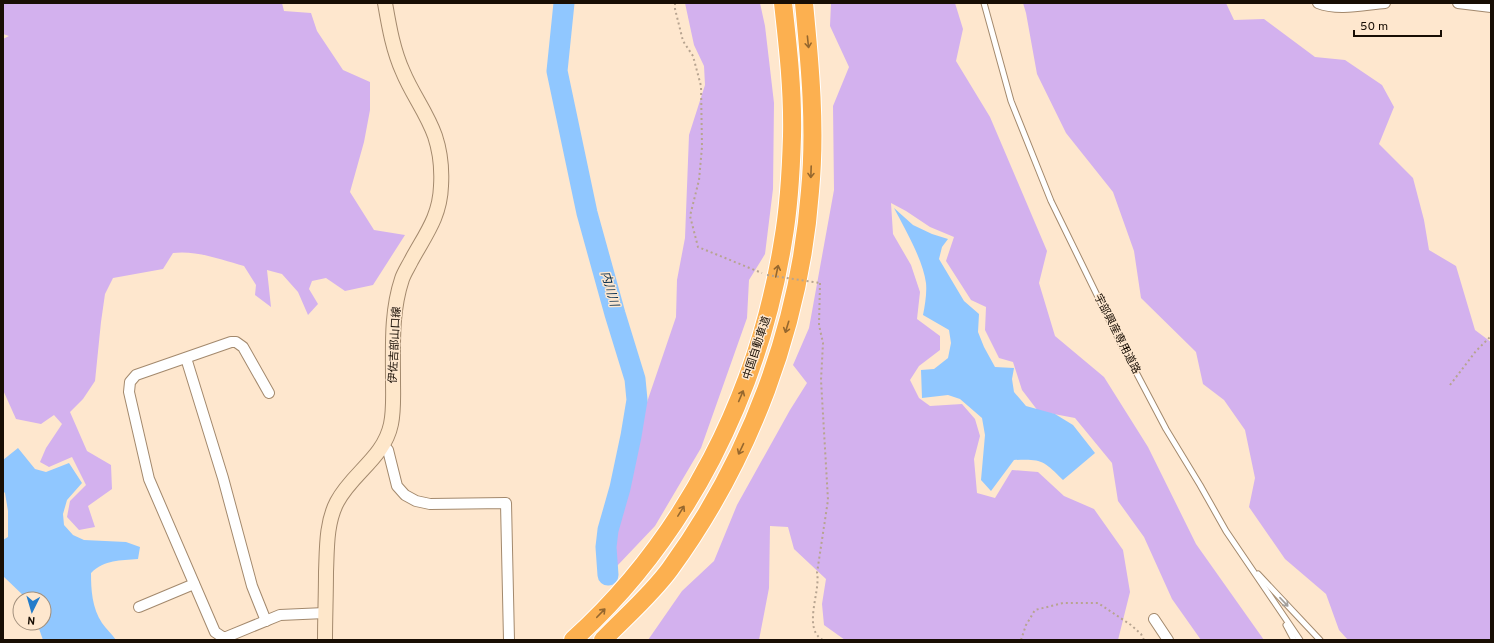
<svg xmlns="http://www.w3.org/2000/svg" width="1494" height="643" viewBox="0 0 1494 643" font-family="Overpass,'Noto Sans JP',sans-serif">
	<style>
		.green { fill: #d3b1ee }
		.water { fill: #90c7ff }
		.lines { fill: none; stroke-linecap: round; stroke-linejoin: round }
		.river { stroke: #90c7ff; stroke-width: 21 }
		.lane-casing { stroke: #a3896d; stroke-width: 7 }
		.street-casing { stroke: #a3896d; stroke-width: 12 }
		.secondary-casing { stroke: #a3896d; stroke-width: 16 }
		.highway-casing { stroke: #fff; stroke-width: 20 }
		.path { stroke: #b7a490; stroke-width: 2; stroke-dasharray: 2 3; stroke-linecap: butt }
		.lane { stroke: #fff; stroke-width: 5 }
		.street { stroke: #fff; stroke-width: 10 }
		.secondary { stroke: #fee7ca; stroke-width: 14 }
		.highway { stroke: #fcb050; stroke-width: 18 }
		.path-bridge { stroke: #b7a490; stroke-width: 2; stroke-dasharray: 2 3; stroke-linecap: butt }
		.oneway { stroke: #95672e }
		.oneway2 { stroke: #a39f9b }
		.labels { text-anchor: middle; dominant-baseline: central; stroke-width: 3; stroke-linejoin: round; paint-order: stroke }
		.street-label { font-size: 11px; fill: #180e04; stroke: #fee7ce }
		.water-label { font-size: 12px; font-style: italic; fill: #022b4d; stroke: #fee7ce }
	</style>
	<rect width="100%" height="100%" fill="#fee7ce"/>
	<g class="green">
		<path d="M 3,3 L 282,3 L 284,11 L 311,13 L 317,31 L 343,70 L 370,82 L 370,110 L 364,142 L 350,192 L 374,230 L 405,235 L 373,285 L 345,291 L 326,278 L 312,281 L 309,289 L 318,304 L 308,315 L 298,292 L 282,274 L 267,270 L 271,307 L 255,295 L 256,285 L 244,266 C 222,260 196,250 173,253 L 163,269 L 113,278 L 105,294 L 101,322 L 95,381 L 83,399 L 70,412 L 87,451 L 111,465 L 112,489 L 88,506 L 95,527 L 79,530 L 67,517 L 70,501 L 86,485 L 72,457 L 49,467 L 40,462 L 46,448 L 62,424 L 54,415 L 41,424 L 16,419 L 3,390 L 3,39 L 9,36 L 3,34 Z"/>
		<polygon points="685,3 760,3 765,26 774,103 773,189 765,254 749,280 747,318 701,448 655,526 617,566 611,551 618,516 644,411 676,317 677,280 685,238 689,135 705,85 704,66 694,45"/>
		<polygon points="831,3 955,3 963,29 956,61 990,117 1047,251 1039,283 1055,336 1104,377 1148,447 1196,544 1264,640 1201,640 1172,599 1144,537 1118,501 1112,463 1075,418 1038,411 1022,390 1013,362 999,358 985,330 986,307 971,300 946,261 954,237 930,227 906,211 891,203 893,234 911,265 920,292 917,319 940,336 940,350 919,366 910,380 919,398 930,406 962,404 975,419 980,436 974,459 977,493 995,498 1012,470 1038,472 1064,496 1094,509 1123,550 1130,592 1118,640 845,640 824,625 822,604 826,579 794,549 788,527 770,526 769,588 759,640 648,640 682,591 714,561 737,505 790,410 807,383 793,365 809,328 834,190 833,106 849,67 830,26"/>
		<polygon points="1023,3 1226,3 1234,20 1264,19 1315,57 1345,60 1382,85 1394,107 1379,144 1413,178 1424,220 1429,250 1456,266 1475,330 1491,342 1491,640 1348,640 1339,630 1326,594 1285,559 1249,507 1255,478 1245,430 1224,400 1203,384 1196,352 1141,298 1134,251 1113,192 1066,133 1037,74 1026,13"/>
	</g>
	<g class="water">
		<path d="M 894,208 L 913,225 L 932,234 L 948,239 L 942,247 L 939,259 L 964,301 L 979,314 L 978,332 L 984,347 L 995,367 L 1014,368 L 1012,379 L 1014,392 L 1026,406 L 1055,414 L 1073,425 L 1095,453 L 1063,480 C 1043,460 1042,459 1014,460 L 991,491 L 981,480 L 985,435 L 982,418 L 960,399 L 948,395 L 922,398 L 921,370 L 934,369 L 948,358 L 951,343 L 949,330 L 923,315 C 925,305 927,293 926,283 C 923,260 905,229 894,208 Z"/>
		<path d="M 18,448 L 35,469 L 46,472 L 69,463 L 82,483 L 67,500 L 63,514 L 64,525 L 73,535 L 84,540 L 126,542 L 140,547 L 138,559 C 120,561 105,559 91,573 C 91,590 92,608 102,623 C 106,629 112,634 116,640 L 43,640 L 37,623 L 44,623 L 44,599 L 27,599 L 3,576 L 3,540 L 8,537 L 8,511 L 5,493 L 3,491 L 3,460 Z"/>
	</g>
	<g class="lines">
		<polyline class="river" points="564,3 557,71 587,213 615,314 635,379 637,400 631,436 620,488 608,530 606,547 608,575"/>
		<g class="lane-casing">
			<g id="lane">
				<polyline points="984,3 1011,101 1051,201 1118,338 1166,429 1200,485 1226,531 1300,640"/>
				<polyline points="1258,574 1320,640"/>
				<polyline points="1286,625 1294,640"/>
			</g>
		</g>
		<g class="street-casing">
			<g id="street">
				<path d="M 1318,3 C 1338,11 1363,5 1385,3"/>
				<polyline points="1458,3 1491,7"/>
				<polyline points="186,358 223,478 252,586 266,621"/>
				<polyline points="269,393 243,347 236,342 231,342 136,375 130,382 129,392 149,479 215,632 224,638 280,615 325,613"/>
				<polyline points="383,446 388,450 397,486 405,495 416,501 430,504 506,503 509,640"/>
				<polyline points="139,607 194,584"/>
				<polyline points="1154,619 1168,640"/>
			</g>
		</g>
		<g class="secondary-casing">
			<path id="secondary" d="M 325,640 C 325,617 326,595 326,572 C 327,549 326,523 337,502 C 352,473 384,458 391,424 C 394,410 393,395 393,380 C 393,346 391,312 402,279 C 404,273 408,267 411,261 C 425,235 440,217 441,186 C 442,170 440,151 435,136 C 427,113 412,94 403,72 C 393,50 389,26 385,3"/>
		</g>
		<g class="highway-casing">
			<g id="highway">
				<path d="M 573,640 C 687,537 759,392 783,241 C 789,207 791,171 792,136 C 793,91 788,47 783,3"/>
				<path d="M 603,640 C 625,617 651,595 670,569 C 750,459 800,327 810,191 C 816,128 810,65 804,3"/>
			</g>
		</g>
		<g class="path">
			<polyline points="675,3 675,9 683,41 693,56 701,86 702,147 699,180 690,216 698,247 762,273"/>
			<path d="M 820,283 L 819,325 L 823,343 L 821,380 L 828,500 L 817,573 C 821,591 802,629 823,640"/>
			<polyline points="1450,385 1476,351 1491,336"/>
			<polyline points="1021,640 1026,625 1035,610 1063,603 1098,603 1131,625 1141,634 1144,640"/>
		</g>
		<use href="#lane" class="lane"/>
		<use href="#street" class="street"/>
		<use href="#secondary" class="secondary"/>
		<use href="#highway" class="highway"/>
		<polyline class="path-bridge" points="767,275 820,283"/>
	</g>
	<defs><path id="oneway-shaft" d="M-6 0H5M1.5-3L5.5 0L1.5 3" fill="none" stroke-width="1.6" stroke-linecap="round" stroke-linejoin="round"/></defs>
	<g class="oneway">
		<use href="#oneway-shaft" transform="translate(808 42) rotate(84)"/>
		<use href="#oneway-shaft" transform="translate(811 172) rotate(92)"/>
		<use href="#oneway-shaft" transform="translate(777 271) rotate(-78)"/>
		<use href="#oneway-shaft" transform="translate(787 327) rotate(107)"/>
		<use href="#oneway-shaft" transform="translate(741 396) rotate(-67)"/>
		<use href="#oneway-shaft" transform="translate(741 449) rotate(115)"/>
		<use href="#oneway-shaft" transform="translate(681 511) rotate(-58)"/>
		<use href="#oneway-shaft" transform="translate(601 613) rotate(-46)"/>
	</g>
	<use class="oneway2" href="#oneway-shaft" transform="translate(1284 602) rotate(47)"/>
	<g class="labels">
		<g class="street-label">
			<text transform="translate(1117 334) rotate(63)">宇部興産専用道路</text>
			<text transform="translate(395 345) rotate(-87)">伊佐吉部山口線</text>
			<text transform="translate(757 348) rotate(-72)">中国自動車道</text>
		</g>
		<g class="water-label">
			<text transform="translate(609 289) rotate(74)">内川川</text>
		</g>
	</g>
	<rect width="1494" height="643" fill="none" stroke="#180e04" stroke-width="8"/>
	<g transform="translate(32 611) rotate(185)"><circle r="19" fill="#fee7ce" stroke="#a2907d"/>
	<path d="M0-3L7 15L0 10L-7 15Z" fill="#247cca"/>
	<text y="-6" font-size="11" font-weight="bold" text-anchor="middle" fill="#180e04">N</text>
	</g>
	<path d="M1354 30v6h87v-6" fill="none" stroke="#180e04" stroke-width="2"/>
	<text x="1360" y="30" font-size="12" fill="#180e04" stroke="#fee7ce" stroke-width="3" paint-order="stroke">50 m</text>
</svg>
